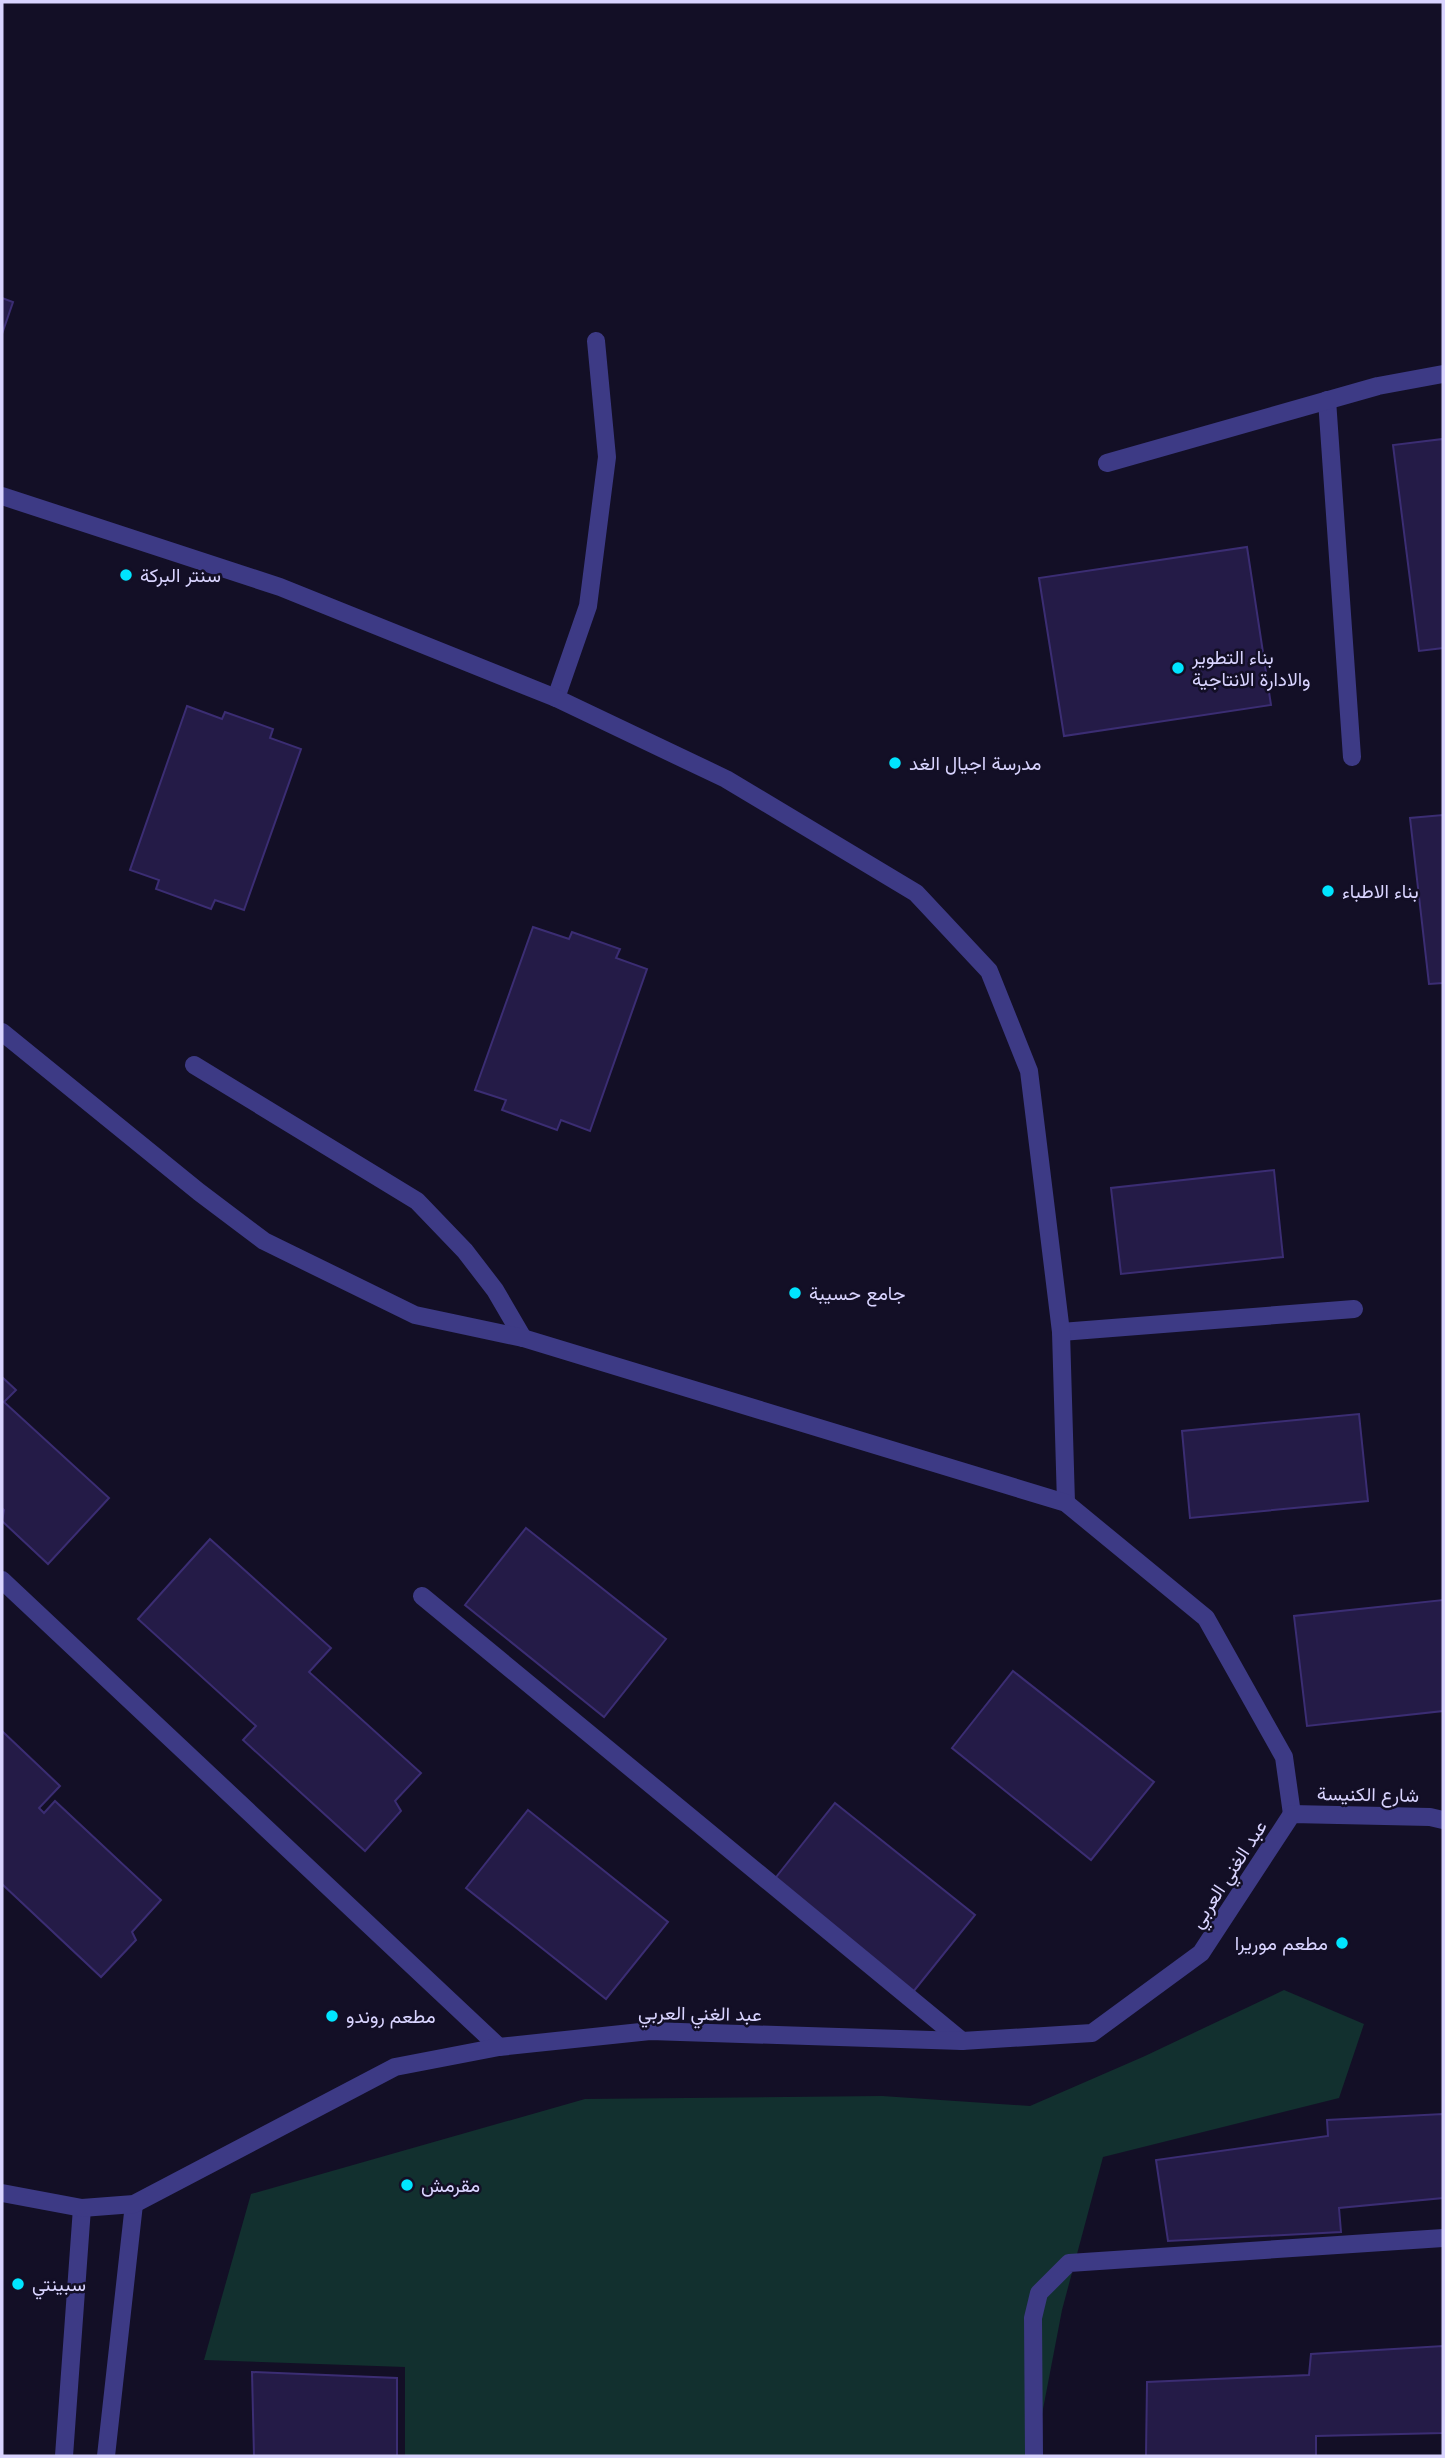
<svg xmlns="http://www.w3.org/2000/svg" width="1445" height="2458" viewBox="0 0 1445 2458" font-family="Quicksand,Vazirmatn,sans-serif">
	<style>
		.green { fill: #12302f }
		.building { fill: #241b47; stroke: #3b2d73; stroke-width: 2 }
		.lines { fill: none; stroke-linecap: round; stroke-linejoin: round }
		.service { stroke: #3d3a85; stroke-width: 18 }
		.minor { stroke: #3d3a85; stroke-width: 18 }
		.tertiary { stroke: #3d3a85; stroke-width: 18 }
		.poi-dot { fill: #00e5ff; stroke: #130f26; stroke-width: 2.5 }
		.labels { text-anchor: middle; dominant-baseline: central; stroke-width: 5; stroke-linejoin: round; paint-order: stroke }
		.poi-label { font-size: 19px; fill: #d9d4ff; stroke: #130f26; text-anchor: start }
		.street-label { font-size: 19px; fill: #d9d4ff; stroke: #130f26 }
	</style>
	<rect width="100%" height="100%" fill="#130f26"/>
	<polygon class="green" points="1284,1990 1364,2024 1339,2098 1103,2157 1062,2310 1034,2456 405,2456 405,2367 204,2360 251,2194 585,2099 882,2096 1030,2106 1145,2056"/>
	<g class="building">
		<polygon points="2,298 13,302 2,334"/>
		<polygon points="1443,439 1443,648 1419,651 1393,445"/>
		<polygon points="1247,547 1271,705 1064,736 1039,578"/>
		<polygon points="187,706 222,719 225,712 273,729 270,738 301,749 244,910 215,900 211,909 156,889 159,880 130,870"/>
		<polygon points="1443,815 1443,983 1429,984 1410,818"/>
		<polygon points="533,927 569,939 572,932 620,949 616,958 647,969 590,1131 561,1120 557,1130 502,1110 506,1100 475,1090"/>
		<polygon points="1274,1170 1283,1257 1121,1274 1111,1188"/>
		<polygon points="2,1377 16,1390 4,1402 109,1498 48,1564 2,1521 4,1510 2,1508"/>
		<polygon points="1359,1414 1368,1501 1190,1518 1182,1431"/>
		<polygon points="526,1528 666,1639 604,1717 465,1605"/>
		<polygon points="210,1539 331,1648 309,1672 421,1773 395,1801 401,1811 365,1851 243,1740 256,1726 138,1619"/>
		<polygon points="1443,1600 1443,1711 1307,1726 1294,1616"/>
		<polygon points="1013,1671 1154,1782 1091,1860 952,1748"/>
		<polygon points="2,1731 60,1786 39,1808 44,1813 55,1801 161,1900 132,1932 136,1940 101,1977 2,1884"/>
		<polygon points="835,1803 975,1915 913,1992 773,1881"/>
		<polygon points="528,1810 668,1922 606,1999 466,1888"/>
		<polygon points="1443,2114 1443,2198 1339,2208 1341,2232 1168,2241 1156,2160 1328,2136 1327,2120"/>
		<polygon points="1443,2346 1443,2433 1316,2436 1316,2456 1146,2456 1147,2382 1309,2375 1311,2354"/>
		<polygon points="252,2372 397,2378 397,2456 254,2456"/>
	</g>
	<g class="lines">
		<g class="service">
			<polyline points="556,698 588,606 607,457 596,341"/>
			<polyline points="194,1065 417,1201 465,1251 495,1290 523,1338"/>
			<polyline points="1061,1332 1354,1309"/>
		</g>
		<g class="minor">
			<polyline points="1327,400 1352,757"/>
			<polyline points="1107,463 1378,386 1443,374"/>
			<polyline points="2,496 280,587 556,698 726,779 916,893 989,971 1029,1071 1061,1332 1066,1503"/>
			<polyline points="2,1032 199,1192 264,1241 415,1315 523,1338 1066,1503 1206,1618 1284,1757 1292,1814"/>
			<polyline points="2,1580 499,2047"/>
			<polyline points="422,1596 962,2041"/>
			<polyline points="64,2456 82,2208"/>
			<polyline points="106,2456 134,2204"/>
			<polyline points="1034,2456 1033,2318 1039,2293 1069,2263 1443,2238"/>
		</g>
		<polyline class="tertiary" points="2,2193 82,2208 134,2204 395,2067 499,2047 650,2031 962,2041 1092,2033 1201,1953 1292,1814 1430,1817 1443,1820"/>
	</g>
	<g class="poi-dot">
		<circle cx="126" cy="575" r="7"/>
		<circle cx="1178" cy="668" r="7"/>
		<circle cx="895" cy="763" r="7"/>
		<circle cx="1328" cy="891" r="7"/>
		<circle cx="795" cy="1293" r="7"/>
		<circle cx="1342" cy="1943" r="7"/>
		<circle cx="332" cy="2016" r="7"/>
		<circle cx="407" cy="2185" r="7"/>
		<circle cx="18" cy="2284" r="7"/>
	</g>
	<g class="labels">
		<g class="poi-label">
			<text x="140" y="575">سنتر البركة</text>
			<text x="1192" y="657">بناء التطوير<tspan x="1192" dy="22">والادارة الانتاجية</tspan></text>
			<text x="909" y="763">مدرسة اجيال الغد</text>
			<text x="1342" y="891">بناء الاطباء</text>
			<text x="809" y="1293">جامع حسيبة</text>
			<text x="1328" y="1943" text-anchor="end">مطعم موريرا</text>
			<text x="346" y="2016">مطعم روندو</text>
			<text x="421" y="2185">مقرمش</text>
			<text x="32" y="2284">سبينتي</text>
		</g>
		<g class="street-label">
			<text transform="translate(1368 1794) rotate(1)">شارع الكنيسة</text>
			<text transform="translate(1228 1874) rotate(-57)">عبد الغني العربي</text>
			<text transform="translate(700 2013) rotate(1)">عبد الغني العربي</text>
		</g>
	</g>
	<rect width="1445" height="2458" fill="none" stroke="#d9d4ff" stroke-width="7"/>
</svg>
